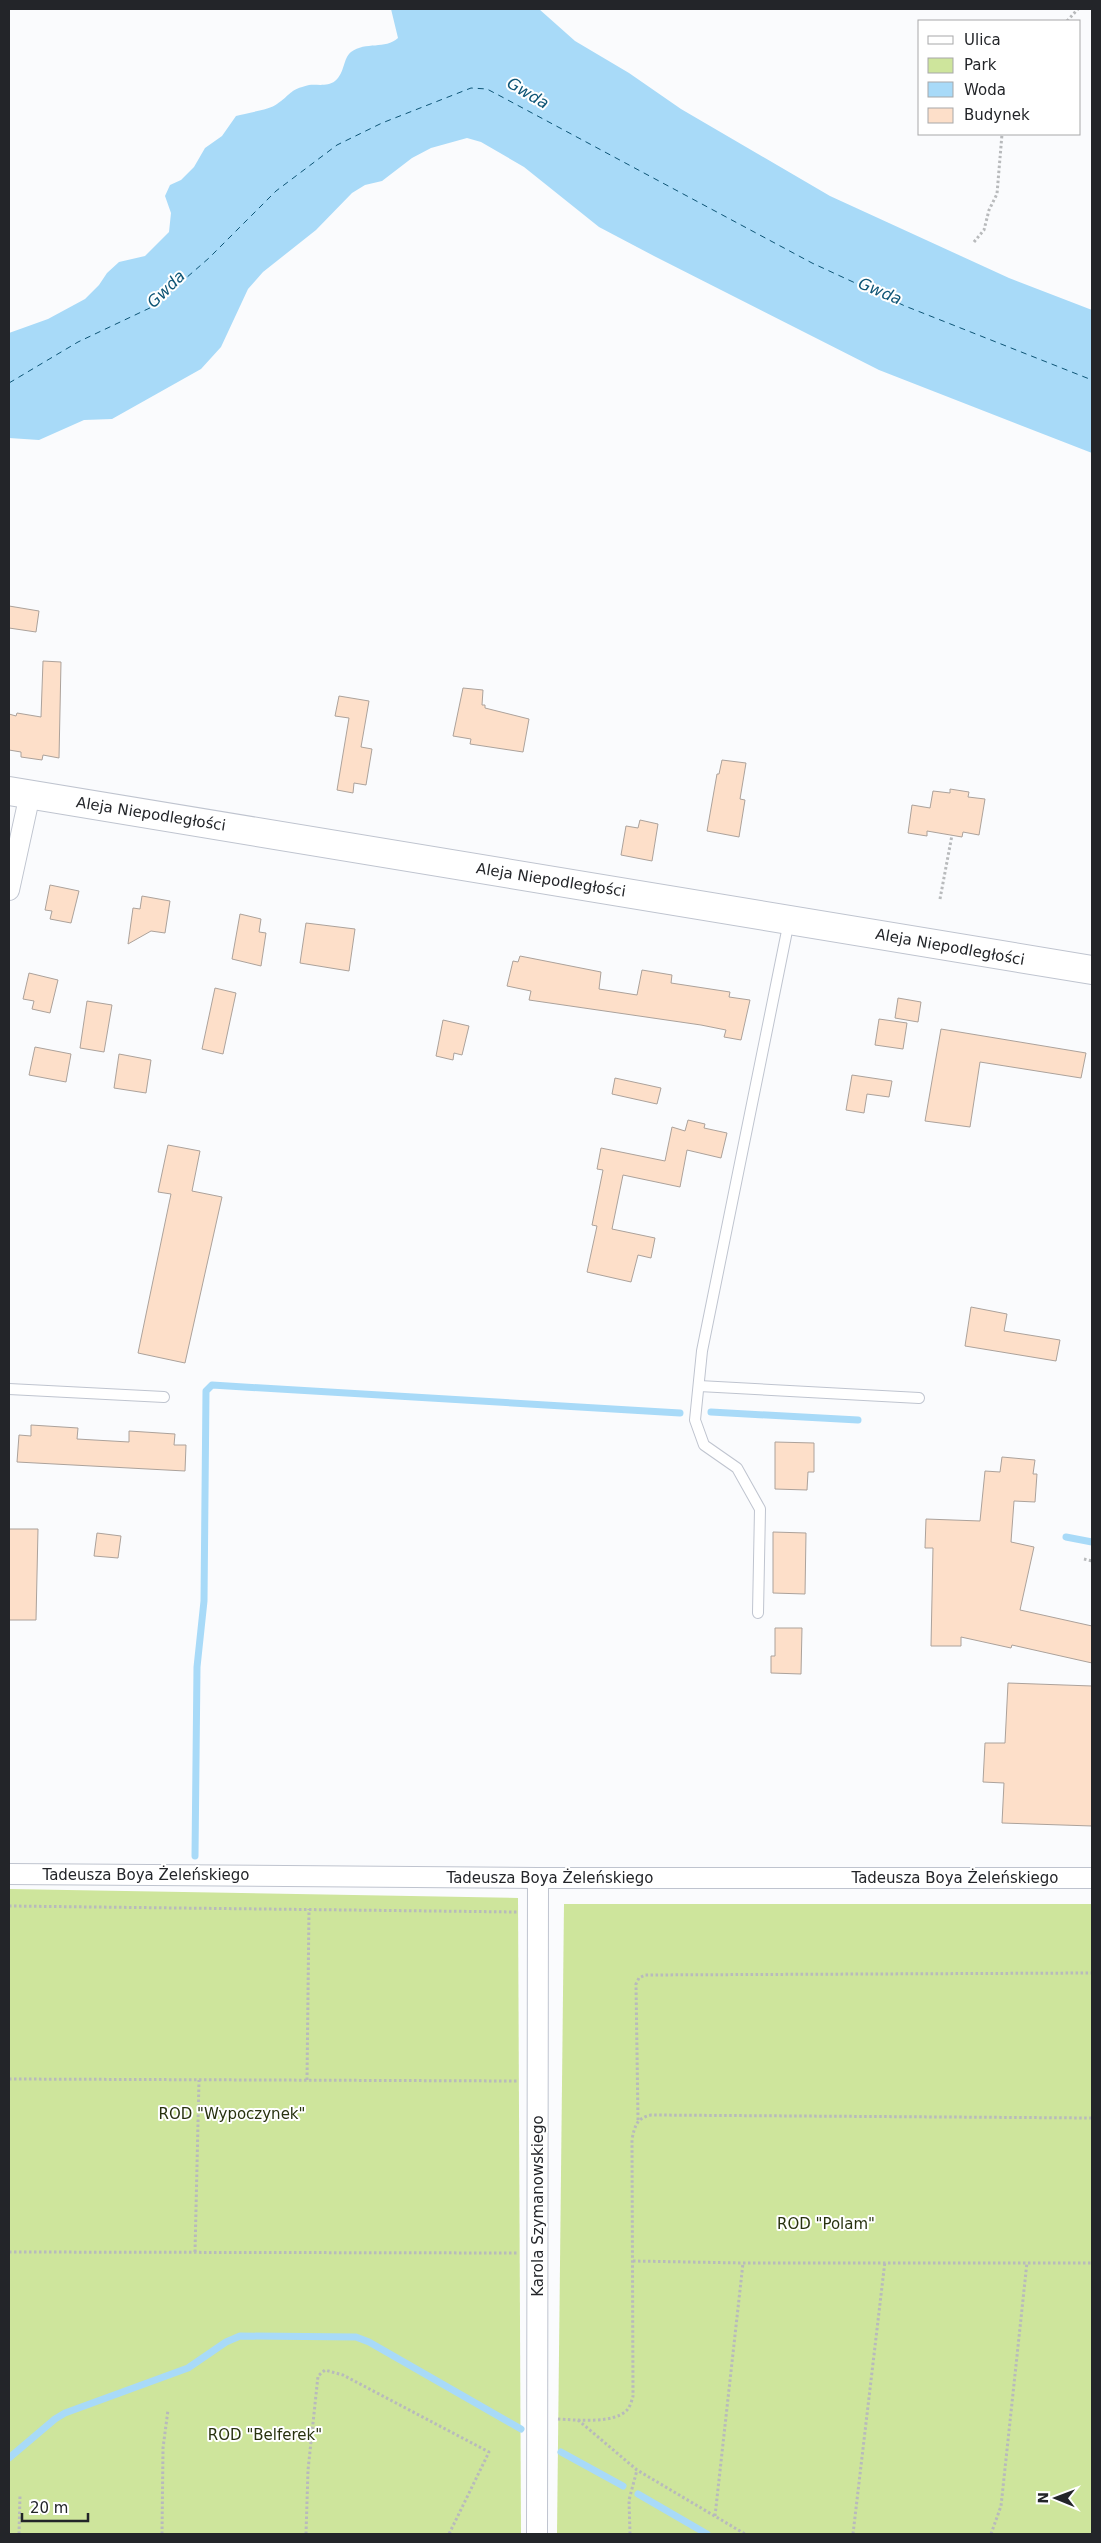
<svg xmlns="http://www.w3.org/2000/svg" width="1101" height="2543" viewBox="0 0 1101 2543" font-family="'DejaVu Sans',sans-serif">
	<style>
		.green { fill: #cee59c }
		.water { fill: #a8daf8 }
		.lines { fill: none; stroke-linecap: round; stroke-linejoin: round }
		.stream { stroke: #a8daf8; stroke-width: 7 }
		.ferry { stroke: #0e5576; stroke-width: 1; stroke-dasharray: 6 5; stroke-linecap: butt }
		.building { fill: #fddfc9; stroke: #aca29b }
		.lane-casing { stroke: #bfc4cf; stroke-width: 12 }
		.street-casing { stroke: #bfc4cf; stroke-width: 22 }
		.secondary-casing { stroke: #bfc4cf; stroke-width: 30 }
		.path { stroke: #b8babc; stroke-width: 3; stroke-dasharray: 2.5 2.5; stroke-linecap: butt }
		.lane { stroke: #fff; stroke-width: 10 }
		.street { stroke: #fff; stroke-width: 20 }
		.secondary { stroke: #fff; stroke-width: 28 }
		.labels { text-anchor: middle; dominant-baseline: central; stroke-width: 4; stroke-linejoin: round; paint-order: stroke }
		.street-label { font-size: 15px; fill: #232529; stroke: #fff }
		.park-label { font-size: 15px; fill: #28320f; stroke: #fff }
		.water-label { font-size: 16px; font-style: italic; fill: #0e5576; stroke: #fff }
	</style>
	<rect width="100%" height="100%" fill="#fafbfd"/>
	<g class="green">
		<polygon points="9,1889 518,1898 521,2534 9,2534"/>
		<polygon points="564,1904 1092,1904 1092,2534 557,2534"/>
	</g>
	<path class="water" d="M 391,9 L 539,9 L 575,41 L 629,73 L 681,109 L 830,196 L 1009,278 L 1092,310 L 1092,453 L 879,370 L 654,256 L 599,227 L 524,167 L 481,142 L 467,138 L 431,148 L 412,158 L 382,181 L 365,185 L 352,193 L 316,230 L 263,272 L 248,289 L 221,347 L 201,369 L 112,419 L 84,420 L 39,440 L 9,438 L 9,333 L 48,319 L 85,299 L 99,285 L 107,273 L 119,262 L 145,256 L 169,232 L 171,213 L 165,196 L 170,185 L 181,180 L 194,167 L 205,148 L 222,136 L 236,116 C 246,113 269,110 277,104 C 291,95 288,90 309,85 C 317,84 327,87 335,81 C 345,73 343,58 351,52 C 366,41 385,50 398,38 Z"/>
	<g class="lines">
		<g class="stream">
			<polyline points="711,1412 858,1420"/>
			<polyline points="1066,1537 1092,1542"/>
			<polyline points="195,1856 197,1667 204,1601 206,1391 212,1385 680,1413"/>
			<polyline points="561,2452 623,2486"/>
			<polyline points="9,2458 55,2419 65,2413 188,2368 226,2342 240,2336 356,2337 369,2342 521,2429"/>
			<polyline points="638,2494 707,2534"/>
		</g>
		<polyline class="ferry" points="9,383 78,342 154,306 209,258 276,191 337,145 382,123 471,88 487,89 504,98 812,263 905,306 1092,380"/>
	</g>
	<g class="building">
		<polygon points="9,606 39,611 36,632 9,628"/>
		<polygon points="43,661 61,662 59,758 43,755 42,760 21,757 21,752 9,750 9,714 16,716 17,713 41,717"/>
		<polygon points="463,688 483,690 482,705 485,705 485,708 529,719 523,752 470,744 471,739 453,736"/>
		<polygon points="339,696 369,701 361,747 372,749 366,785 354,783 353,793 337,790 349,718 335,716"/>
		<polygon points="722,760 746,763 740,799 745,800 739,837 707,831 717,774 719,774"/>
		<polygon points="950,789 969,792 968,797 985,799 979,835 963,832 962,837 927,831 927,836 908,833 912,805 930,808 933,791 950,793"/>
		<polygon points="640,820 658,824 652,861 621,855 626,826 638,828"/>
		<polygon points="50,885 79,891 71,923 50,919 52,911 45,910"/>
		<polygon points="142,896 170,901 165,933 151,931 128,944 133,908 140,909"/>
		<polygon points="240,914 261,919 259,932 266,933 261,966 232,959"/>
		<polygon points="306,923 355,929 349,971 300,963"/>
		<polygon points="520,956 601,972 599,989 637,995 642,970 672,975 671,983 730,992 729,997 750,1000 741,1040 724,1037 726,1030 701,1025 529,1000 531,991 507,986 513,961 518,962"/>
		<polygon points="29,973 58,980 50,1013 32,1009 34,1001 23,999"/>
		<polygon points="215,988 236,993 223,1054 202,1049"/>
		<polygon points="898,998 921,1002 918,1022 895,1018"/>
		<polygon points="87,1001 112,1005 104,1052 80,1048"/>
		<polygon points="879,1019 907,1023 903,1049 875,1045"/>
		<polygon points="443,1020 469,1026 462,1055 454,1053 453,1060 436,1056"/>
		<polygon points="941,1029 1086,1053 1081,1078 980,1062 970,1127 925,1121"/>
		<polygon points="35,1047 71,1054 66,1082 29,1075"/>
		<polygon points="119,1054 151,1060 146,1093 114,1088"/>
		<polygon points="852,1075 892,1081 889,1097 867,1094 864,1113 846,1110"/>
		<polygon points="615,1078 661,1088 657,1104 612,1094"/>
		<polygon points="688,1120 705,1124 704,1128 727,1133 721,1158 687,1150 680,1187 623,1175 612,1229 655,1238 651,1258 638,1255 631,1282 587,1272 597,1226 592,1225 603,1170 597,1169 601,1148 665,1161 672,1127 685,1131"/>
		<polygon points="168,1145 200,1151 192,1191 222,1197 185,1363 138,1353 171,1194 158,1192"/>
		<polygon points="971,1307 1007,1314 1004,1331 1060,1340 1056,1361 965,1346"/>
		<polygon points="31,1425 78,1428 77,1439 129,1442 129,1431 175,1434 174,1445 186,1445 185,1471 17,1462 19,1435 31,1436"/>
		<polygon points="775,1442 814,1443 814,1472 808,1472 807,1490 775,1489"/>
		<polygon points="1002,1457 1035,1460 1033,1474 1037,1474 1035,1502 1014,1501 1011,1542 1034,1547 1020,1610 1092,1626 1092,1663 1012,1645 1011,1648 961,1637 961,1646 931,1646 933,1548 925,1548 926,1519 980,1521 985,1471 1000,1472"/>
		<polygon points="9,1529 38,1529 36,1620 9,1620"/>
		<polygon points="773,1532 806,1533 805,1594 773,1593"/>
		<polygon points="97,1533 121,1536 118,1558 94,1556"/>
		<polygon points="775,1628 802,1628 801,1674 771,1673 771,1656 775,1656"/>
		<polygon points="1008,1683 1092,1686 1092,1826 1002,1823 1004,1783 983,1782 985,1743 1005,1743"/>
	</g>
	<g class="lines">
		<g class="lane-casing">
			<g id="lane">
				<polyline points="699,1386 919,1398"/>
				<polyline points="9,1389 164,1397"/>
				<polyline points="758,1613 760,1509 737,1468 704,1445 695,1420 702,1351 789,921"/>
			</g>
		</g>
		<g class="street-casing">
			<g id="street">
				<polyline points="9,890 30,794"/>
				<polyline points="9,1874 538,1878 1092,1878"/>
				<polyline points="537,2534 538,1878"/>
			</g>
		</g>
		<g class="secondary-casing">
			<polyline id="secondary" points="9,791 1092,970"/>
		</g>
		<g class="path">
			<polyline points="1067,21 1078,9"/>
			<polyline points="974,242 984,230 989,210 997,194 1002,134"/>
			<polyline points="940,899 952,835"/>
			<polyline points="1084,1559 1092,1561"/>
			<polyline points="9,1906 517,1912"/>
			<polyline points="9,2079 518,2081"/>
			<polyline points="307,2080 309,1909"/>
			<polyline points="638,2120 636,1984 639,1978 645,1975 1092,1973"/>
			<polyline points="9,2252 518,2253"/>
			<polyline points="195,2252 199,2080"/>
			<polyline points="633,2261 743,2263 1092,2263"/>
			<path d="M 558,2419 C 576,2420 614,2424 627,2410 C 630,2407 632,2400 633,2396 L 632,2139 C 635,2125 637,2118 651,2115 L 1092,2118"/>
			<polyline points="578,2420 637,2470 745,2534"/>
			<polyline points="715,2516 743,2263"/>
			<polyline points="19,2534 20,2495"/>
			<polyline points="162,2534 163,2448 168,2410"/>
			<polyline points="306,2534 308,2470 318,2376 325,2370 343,2375 489,2452 449,2534"/>
			<polyline points="630,2534 629,2500 637,2470"/>
			<polyline points="853,2534 885,2261"/>
			<polyline points="991,2534 1001,2506 1027,2262"/>
		</g>
		<use href="#lane" class="lane"/>
		<use href="#street" class="street"/>
		<use href="#secondary" class="secondary"/>
	</g>
	<g class="labels">
		<g class="street-label">
			<text transform="translate(151 814) rotate(9)">Aleja Niepodległości</text>
			<text transform="translate(551 880) rotate(9)">Aleja Niepodległości</text>
			<text transform="translate(950 947) rotate(10)">Aleja Niepodległości</text>
			<text x="146" y="1875">Tadeusza Boya Żeleńskiego</text>
			<text x="550" y="1878">Tadeusza Boya Żeleńskiego</text>
			<text x="955" y="1878">Tadeusza Boya Żeleńskiego</text>
			<text transform="translate(538 2206) rotate(-90)">Karola Szymanowskiego</text>
		</g>
		<g class="park-label">
			<text x="232" y="2114">ROD "Wypoczynek"</text>
			<text x="826" y="2224">ROD "Polam"</text>
			<text x="265" y="2435">ROD "Belferek"</text>
		</g>
		<g class="water-label">
			<text transform="translate(528 93) rotate(31)">Gwda</text>
			<text transform="translate(166 289) rotate(-44)">Gwda</text>
			<text transform="translate(880 291) rotate(23)">Gwda</text>
		</g>
	</g>
	<rect width="1101" height="2543" fill="none" stroke="#232529" stroke-width="20"/>
	<rect x="918" y="20" width="162" height="115" fill="#ffffff" stroke="#a7a8a9"/>
	<rect x="928" y="36" width="25" height="8" fill="#ffffff" stroke="#a7a8a9"/>
	<text x="964" y="45" font-size="15" fill="#232529">Ulica</text>
	<rect x="928" y="58" width="25" height="15" fill="#cee59c" stroke="#a7a8a9"/>
	<text x="964" y="70" font-size="15" fill="#232529">Park</text>
	<rect x="928" y="82" width="25" height="15" fill="#a8daf8" stroke="#a7a8a9"/>
	<text x="964" y="95" font-size="15" fill="#232529">Woda</text>
	<rect x="928" y="108" width="25" height="15" fill="#fddfc9" stroke="#a7a8a9"/>
	<text x="964" y="120" font-size="15" fill="#232529">Budynek</text>
	<g transform="translate(1056 2498) rotate(271)" stroke="#ffffff" stroke-width="4" paint-order="stroke">
	<path d="M0-4L9 19L0 12L-9 19Z" fill="#232529"/>
	<text y="-8" font-size="14" font-weight="bold" text-anchor="middle" fill="#232529">N</text>
	</g>
	<path d="M22 2513v8h66v-8" fill="none" stroke="#232529" stroke-width="2.5"/>
	<text x="30" y="2513" font-size="15" fill="#232529" stroke="#ffffff" stroke-width="4" paint-order="stroke">20 m</text>
</svg>
